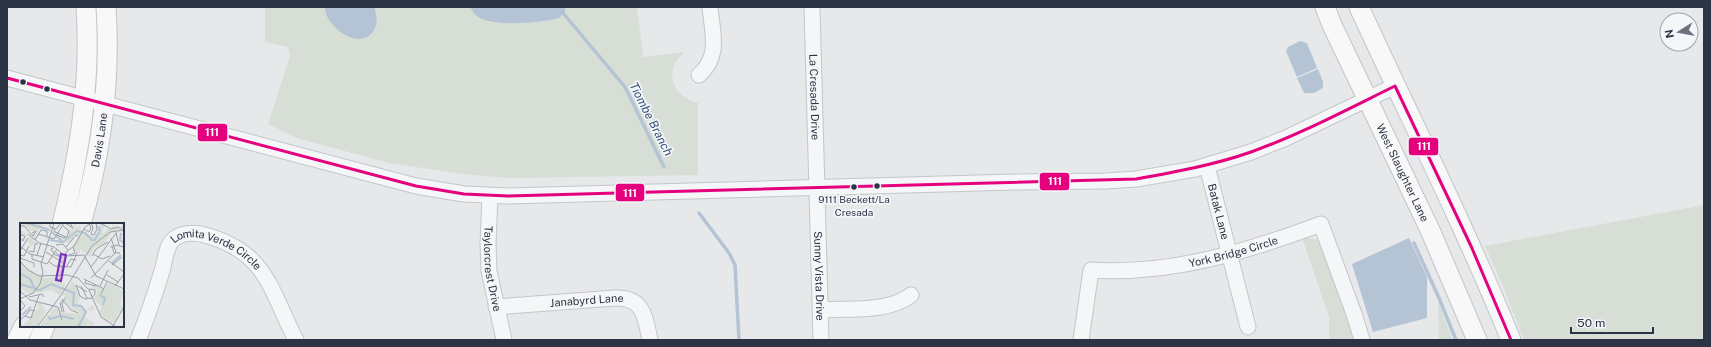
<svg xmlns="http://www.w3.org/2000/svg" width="1711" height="347" viewBox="0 0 1711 347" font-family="'Public Sans',sans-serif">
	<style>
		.green { fill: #d6ded6 }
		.water { fill: #b4c4d5 }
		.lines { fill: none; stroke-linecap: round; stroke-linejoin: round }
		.stream { stroke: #b4c4d5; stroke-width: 3.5 }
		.minor-casing { stroke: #c4c6c8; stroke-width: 17 }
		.major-casing { stroke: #c2c5c8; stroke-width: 21 }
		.minor { stroke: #f5f6f7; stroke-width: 15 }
		.major { stroke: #f8f8f8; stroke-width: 19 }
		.bus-1-casing { stroke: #f4f6f9; stroke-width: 6 }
		.bus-1 { stroke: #e5007d; stroke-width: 3 }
		.bus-dot { fill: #2b3445; stroke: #f4f6f9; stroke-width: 1.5 }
		.labels { text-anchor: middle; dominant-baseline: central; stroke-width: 3.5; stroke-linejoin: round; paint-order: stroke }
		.bus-label { font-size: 10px; fill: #2b3445; stroke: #f4f6f9 }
		.street-label { font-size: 11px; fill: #2b3445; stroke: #f4f6f9 }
		.water-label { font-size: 12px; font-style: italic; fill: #34527a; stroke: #f4f6f9 }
		.inset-river { fill: none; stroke: #b4c4d5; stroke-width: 2 }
		.inset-road { fill: none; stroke: #9ba0a8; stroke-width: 1 }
		.view { fill: #7b2cbf; fill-opacity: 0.15; stroke: #7b2cbf; stroke-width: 2 }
		.inset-edge { fill: none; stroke: #2b3445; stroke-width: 2 }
		.line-badge { stroke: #f4f6f9; stroke-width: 1.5 }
		.badge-label { font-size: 11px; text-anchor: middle; font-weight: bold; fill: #fff }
	</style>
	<rect width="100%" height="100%" fill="#e6e8ea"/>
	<g class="green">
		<path d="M 265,7 L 637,7 L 643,57 L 685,52 C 662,69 672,97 698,103 L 698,175 L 510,178 L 462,174 L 389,163 L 297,138 L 268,124 L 290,56 L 288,47 L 265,42 Z"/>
		<polygon points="1704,205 1704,340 1524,340 1502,284 1485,246"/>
		<polygon points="1308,238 1318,240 1321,244 1348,318 1354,340 1329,340 1329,317 1303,240"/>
		<polygon points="1438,300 1452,340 1439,340"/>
	</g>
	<g class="water">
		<path d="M 325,7 L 375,7 C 375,14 379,22 375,28 C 362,55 324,26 325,7 Z"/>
		<path d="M 470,7 L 565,7 L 565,11 L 559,18 C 541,23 494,27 478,17 C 475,15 472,10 470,7 Z"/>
		<polygon points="1300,41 1307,43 1317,68 1297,77 1286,51 1288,47"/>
		<polygon points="1318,69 1323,82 1323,88 1314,93 1304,93 1297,78"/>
		<polygon points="1409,238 1427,277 1427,318 1373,332 1352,264"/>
	</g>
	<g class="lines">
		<g class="stream">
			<polyline points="558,7 625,87 664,167"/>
			<polyline points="699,213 729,253 735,265 739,340"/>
			<polyline points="1414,243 1439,298 1456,340"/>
		</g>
		<g class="minor-casing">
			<g id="minor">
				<path id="s1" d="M 812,7 L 821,340"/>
				<path d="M 699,75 C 721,56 712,32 710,7"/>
				<polyline points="7,78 416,186 464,194 508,196 1015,182 1105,181 1136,179 1195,169 1251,152 1286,138 1395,86"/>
				<path id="s2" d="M 1207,166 L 1248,327"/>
				<path id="s3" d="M 490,196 L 488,244 L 489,271 L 504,340"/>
				<path id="s4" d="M 496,307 L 615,298 C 644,297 645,317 650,340"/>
				<path d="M 821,310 C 850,308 887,313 911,295"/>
				<path id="s5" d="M 138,340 C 147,318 155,294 162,271 C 165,262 165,250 171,242 C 179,232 194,232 205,235 C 267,252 270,290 296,340"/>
				<path id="s6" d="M 1081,340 L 1091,270 C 1171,275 1246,252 1321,224 L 1354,314 L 1362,340"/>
			</g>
		</g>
		<g class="major-casing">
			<g id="major">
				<path id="s7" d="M 1325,7 L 1332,25 L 1430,230 L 1477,340"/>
				<path d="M 1359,7 C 1410,118 1465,227 1511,340"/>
				<path d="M 62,224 C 80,151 91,82 86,7"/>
				<path id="s8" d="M 81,224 C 101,154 111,80 106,7"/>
				<polyline points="17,340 24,326"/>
				<polyline points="39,340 45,326"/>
			</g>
		</g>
		<use href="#minor" class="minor"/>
		<use href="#major" class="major"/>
		<g class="bus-1-casing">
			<path id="bus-1" d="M 7,78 L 416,186 L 464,194 L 508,196 L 1136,179 C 1175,172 1214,165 1251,152 C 1301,134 1348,109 1395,86 L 1471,246 L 1511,340"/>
		</g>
		<use href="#bus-1" class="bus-1"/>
	</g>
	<g class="bus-dot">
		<circle cx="23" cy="82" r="3.5"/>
		<circle cx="47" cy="89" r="3.5"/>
		<circle cx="877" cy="186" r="3.5"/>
		<circle cx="854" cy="187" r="3.5"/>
	</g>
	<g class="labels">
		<g class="bus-label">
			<text x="854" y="199">9111 Beckett/La<tspan x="854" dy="13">Cresada</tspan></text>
		</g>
		<g class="street-label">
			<text stroke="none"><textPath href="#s1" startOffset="90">La Cresada Drive</textPath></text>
			<text stroke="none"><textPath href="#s8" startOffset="86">Davis Lane</textPath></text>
			<text stroke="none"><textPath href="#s7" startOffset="183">West Slaughter Lane</textPath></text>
			<text stroke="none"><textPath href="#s2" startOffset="47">Batak Lane</textPath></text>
			<text stroke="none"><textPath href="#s6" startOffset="215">York Bridge Circle</textPath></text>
			<text stroke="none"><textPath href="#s5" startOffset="155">Lomita Verde Circle</textPath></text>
			<text stroke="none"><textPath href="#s3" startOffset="73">Taylorcrest Drive</textPath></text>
			<text stroke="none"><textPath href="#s1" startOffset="269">Sunny Vista Drive</textPath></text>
			<text stroke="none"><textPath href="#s4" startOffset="91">Janabyrd Lane</textPath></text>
		</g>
		<g class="water-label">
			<text transform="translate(651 119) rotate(63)">Tiombe Branch</text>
		</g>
	</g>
	<g transform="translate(20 223)">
		<rect width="104" height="104" fill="#e6e8ea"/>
		<path d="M 0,0 L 23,1 L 21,3 L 44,17 L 49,13 L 49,7 L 55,4 L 53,0 L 58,5 L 59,1 L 62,7 L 59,13 L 55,11 L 51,19 L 43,20 L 37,20 L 40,17 L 33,10 L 20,5 L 13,18 L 17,19 L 9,25 L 11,22 L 7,18 L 10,14 L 7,13 L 4,19 L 7,13 L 0,9 L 0,7 L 13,14 L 17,8 L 11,8 ZM 104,0 L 104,5 L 92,9 L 84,21 L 75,24 L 70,34 L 60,26 L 60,30 L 56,30 L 54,23 L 63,8 L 74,14 L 81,1 L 85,3 L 81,9 L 84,10 L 88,5 L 93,6 L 92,4 L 93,1 L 94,4 L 100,5 ZM 0,40 L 24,55 L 38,54 L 38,58 L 46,61 L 40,72 L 31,67 L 11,71 L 0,66 ZM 52,59 L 55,60 L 60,75 L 57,82 L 62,83 L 67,88 L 70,83 L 74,83 L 74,87 L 67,88 L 64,94 L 74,100 L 72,103 L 68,100 L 66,104 L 19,104 L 35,84 L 41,89 L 59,91 L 48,82 L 43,72 ZM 88,60 L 104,68 L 100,82 L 104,84 L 100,91 L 97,89 L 99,93 L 93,100 L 85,97 L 79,89 L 83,82 L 82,84 L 74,76 L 78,67 L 71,65 L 75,62 L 84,67 ZM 18,79 L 21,79 L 26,89 L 16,104 L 2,104 L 20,84 L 17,83 Z" fill="#d6ded6"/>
		<path class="inset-river" d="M 7,0 L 30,7M 32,9 L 43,19 L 57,8 L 65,10 L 73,18M 101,10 L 100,17 L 104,20M 30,17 L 42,19M 74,18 L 80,8 L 78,3M 92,40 L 101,32M 1,51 L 10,56 L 15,66 L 20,67 L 31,61 L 54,70 L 53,82 L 61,83 L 66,89 L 58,104M 0,61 L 13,65M 79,72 L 85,75 L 83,82M 2,92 L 11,84M 28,93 L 30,96 L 40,93M 42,93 L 54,96"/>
		<path class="inset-road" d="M 30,0 L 30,4 L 36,6 L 41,0M 45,0 L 53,5 L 50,0M 71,0 L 73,5 L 71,11 L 74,12M 80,0 L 91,6 L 98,4 L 103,7M 0,3 L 4,3 L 13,13 L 16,8 L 12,10M 34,6 L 35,9 L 46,14M 64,6 L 69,9 L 71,5 L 69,1M 96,10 L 99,22M 0,11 L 5,13 L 3,18 L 0,15M 8,11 L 19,20 L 27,22M 18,11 L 34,16 L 44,0M 37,12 L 44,15 L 47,14 L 49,8 L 43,3M 74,12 L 77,6 L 76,0M 91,15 L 96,29M 15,17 L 21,7 L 27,8 L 27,13M 27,22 L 34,24 L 45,33 L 64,32 L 76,53 L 104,66M 36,22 L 43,21 L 48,27M 92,23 L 94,30 L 100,30M 1,24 L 10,31 L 24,34M 46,24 L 56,12 L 58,13M 90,24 L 97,22 L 103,24M 33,25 L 31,26 L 35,32 L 42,34 L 36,30M 0,28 L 8,15M 9,28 L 14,29 L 15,21 L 18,21M 26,29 L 42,39M 12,31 L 12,36 L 27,41 L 37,26M 73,31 L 82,36 L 90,33M 0,32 L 4,33 L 9,23M 17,32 L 21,20M 49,32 L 55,30 L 53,24M 72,33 L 76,26 L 88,19M 0,35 L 14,40 L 14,44M 0,38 L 8,47 L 19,53 L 47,52 L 58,55 L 69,67 L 81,94 L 96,104M 89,38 L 104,49M 29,39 L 35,43 L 51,44 L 57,30M 92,42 L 102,34M 46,44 L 51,36 L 56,37M 71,44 L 97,9M 41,52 L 46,29 L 54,23 L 65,4 L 71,0M 87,52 L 98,59M 71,55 L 96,29M 64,56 L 84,66M 66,57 L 65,60 L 75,63 L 75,61M 56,62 L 60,73 L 65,76 L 72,75 L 75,71 L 75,67 L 69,66M 56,62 L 67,69M 61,63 L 67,75M 80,63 L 88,47M 95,63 L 104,51M 0,68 L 10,77 L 38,84 L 42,97M 81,71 L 87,59M 9,74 L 22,71 L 24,74M 0,76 L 13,70 L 20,61 L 23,49 L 21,41 L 34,0M 42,76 L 51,87 L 58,90M 0,77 L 5,83 L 0,88M 42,89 L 40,80 L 46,75M 44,89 L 42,81 L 44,77M 5,93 L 10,87 L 15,88M 11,95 L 19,72M 0,97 L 5,93 L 11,95M 93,103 L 104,84M 17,104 L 42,71 L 72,23 L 90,9 L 104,7"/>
		<path class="view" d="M 41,31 L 46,32 L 41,58 L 36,57 Z"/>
		<rect width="104" height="104" class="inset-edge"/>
	</g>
	<g class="line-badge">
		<rect x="197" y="123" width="31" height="19" rx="4" fill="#e5007d"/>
		<rect x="1408" y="137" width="31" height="19" rx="4" fill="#e5007d"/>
		<rect x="1039" y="172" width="31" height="19" rx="4" fill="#e5007d"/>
		<rect x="615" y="183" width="30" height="19" rx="4" fill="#e5007d"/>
	</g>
	<g class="badge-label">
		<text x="212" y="136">111</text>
		<text x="1424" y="150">111</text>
		<text x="1055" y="185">111</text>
		<text x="630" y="197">111</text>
	</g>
	<rect width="1711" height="347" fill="none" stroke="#2b3445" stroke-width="16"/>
	<g transform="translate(1679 32) rotate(259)"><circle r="19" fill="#f4f6f9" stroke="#a4a8b1"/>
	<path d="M0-3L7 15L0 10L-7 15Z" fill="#6c737f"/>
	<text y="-6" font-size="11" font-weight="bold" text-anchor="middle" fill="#2b3445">N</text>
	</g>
	<path d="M1571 327v6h82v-6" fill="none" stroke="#2b3445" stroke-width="2"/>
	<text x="1577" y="327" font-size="12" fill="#2b3445" stroke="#f4f6f9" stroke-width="3" paint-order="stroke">50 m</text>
</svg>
